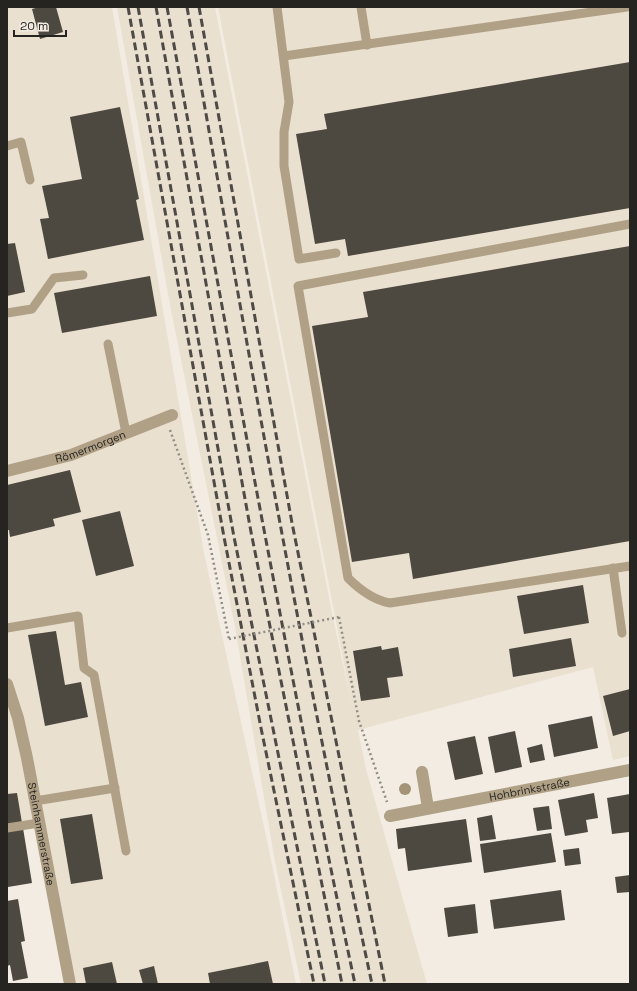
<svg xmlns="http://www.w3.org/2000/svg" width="637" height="991" viewBox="0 0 637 991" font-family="'Space Grotesk',sans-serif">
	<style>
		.built { fill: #eae0d0 }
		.building { fill: #4d4941 }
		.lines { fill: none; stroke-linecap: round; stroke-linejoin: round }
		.path { stroke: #908c86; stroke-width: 2.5; stroke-dasharray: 2 3; stroke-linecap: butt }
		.lane { stroke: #b0a086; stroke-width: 9 }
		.street { stroke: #b0a086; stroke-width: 12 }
		.rail { stroke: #4e4b46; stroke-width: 3; stroke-dasharray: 8 4; stroke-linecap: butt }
		.path-bridge { stroke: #908c86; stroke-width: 2.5; stroke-dasharray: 2 3; stroke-linecap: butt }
		.tree { fill: #a49376 }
		.labels { text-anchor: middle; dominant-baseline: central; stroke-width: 4; stroke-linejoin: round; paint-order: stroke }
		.street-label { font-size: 11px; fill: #262420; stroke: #f2ece3 }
	</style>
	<rect width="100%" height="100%" fill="#f2ece3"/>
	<g class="built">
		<polygon points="7,7 112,7 204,553 268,845 296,984 70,984 39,823 7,828"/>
		<polygon points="117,7 215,7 333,618 352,705 218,7 630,7 630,756 613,760 593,667 358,730 366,769 427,984 301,984 275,862 235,627 170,305"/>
	</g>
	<g class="building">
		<polygon points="39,7 56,7 63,32 40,39 32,9"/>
		<polygon points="630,62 630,208 348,256 345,239 315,244 296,134 327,129 324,114"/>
		<polygon points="120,107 139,199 136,200 144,240 48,259 40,219 49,218 42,186 82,179 70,117"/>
		<polygon points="15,243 25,292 7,296 7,244"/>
		<polygon points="630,246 630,541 413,579 409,553 352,562 312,326 368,317 363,292"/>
		<polygon points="150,276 157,316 62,333 54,293"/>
		<polygon points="70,470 81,512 53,519 55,526 10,537 9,530 7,530 7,485"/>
		<polygon points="120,511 134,566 96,576 82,520"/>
		<polygon points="583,585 589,623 524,634 517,596"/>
		<polygon points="56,631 65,685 81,682 88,717 45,726 28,635"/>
		<polygon points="571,638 576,666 513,677 509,649"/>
		<polygon points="381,646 382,650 398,647 403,676 387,678 390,697 361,701 353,651"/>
		<polygon points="630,689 630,731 613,736 603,696"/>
		<polygon points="592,716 598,748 554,757 548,725"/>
		<polygon points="515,731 522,767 495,773 488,737"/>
		<polygon points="475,736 483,774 455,780 447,742"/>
		<polygon points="542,744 545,760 530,763 527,748"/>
		<polygon points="17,793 22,823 7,826 7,794"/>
		<polygon points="594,793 598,818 586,820 588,832 565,836 558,800"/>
		<polygon points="630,794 630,835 629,832 612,834 607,798"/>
		<polygon points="549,806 552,829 537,831 533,808"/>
		<polygon points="92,814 103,879 71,884 60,819"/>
		<polygon points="492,815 496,839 480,841 477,818"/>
		<polygon points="466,819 472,862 408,871 405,848 398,849 396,829"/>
		<polygon points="23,828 32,883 8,887 7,831"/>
		<polygon points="551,833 556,862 484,873 480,844"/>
		<polygon points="579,848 581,864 565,866 563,850"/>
		<polygon points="630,875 630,892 617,893 615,877"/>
		<polygon points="561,890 565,920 494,929 490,900"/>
		<polygon points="18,899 25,941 21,942 28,978 13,981 10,965 7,966 7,901"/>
		<polygon points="475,904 478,933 448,937 444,908"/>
		<polygon points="268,961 273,984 210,984 208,973"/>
		<polygon points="112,962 117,984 86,984 83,968"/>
		<polygon points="154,966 158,984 143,984 139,970"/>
	</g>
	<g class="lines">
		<g class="path">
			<polyline points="170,430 208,535 229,639"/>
			<polyline points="339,617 359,721 387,802"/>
		</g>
		<g class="lane">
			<polyline points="277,7 289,102 284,132 284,166 299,259 336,253"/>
			<polyline points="361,7 367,45"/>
			<polyline points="284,56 627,7"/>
			<polyline points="7,146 21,142 30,180"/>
			<path d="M 630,224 L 298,286 L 348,578 C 360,590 373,600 390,603 L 630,566"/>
			<polyline points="7,313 32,309 54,278 83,275"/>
			<polyline points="108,344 126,433"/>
			<polyline points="613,568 622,633"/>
			<polyline points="7,628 78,616 84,668 94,675 126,851"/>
			<polyline points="35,801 115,788"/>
			<polyline points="7,828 39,823"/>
		</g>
		<g class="street">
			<path id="s1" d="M 7,471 L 71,455 L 172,415"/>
			<path id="s2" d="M 7,684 L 18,718 L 27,758 L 70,984"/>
			<polyline points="422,772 428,808"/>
			<path id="s3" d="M 390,816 L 630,770"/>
		</g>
		<g class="rail">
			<polyline points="128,7 224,537 261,728 314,984"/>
			<polyline points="138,7 234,537 325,984"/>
			<polyline points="156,7 251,532 342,984"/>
			<path d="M 167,7 C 227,333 286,660 355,984"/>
			<path d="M 187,7 C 245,333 302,660 372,984"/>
			<polyline points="199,7 292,523 385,984"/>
		</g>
		<polyline class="path-bridge" points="229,639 339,617"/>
	</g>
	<circle class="tree" cx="405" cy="789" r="6"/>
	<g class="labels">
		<g class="street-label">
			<text stroke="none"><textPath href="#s1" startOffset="87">Römermorgen</textPath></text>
			<text stroke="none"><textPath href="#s3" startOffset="142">Hohbrinkstraße</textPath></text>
			<text stroke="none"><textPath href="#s2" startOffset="154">Steinhammerstraße</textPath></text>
		</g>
	</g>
	<rect width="637" height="991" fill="none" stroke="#262420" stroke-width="16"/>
	<path d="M14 30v6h52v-6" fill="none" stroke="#262420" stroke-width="2"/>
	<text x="20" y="30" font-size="12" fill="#262420" stroke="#f2ece3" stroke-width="3" paint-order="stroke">20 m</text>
</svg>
